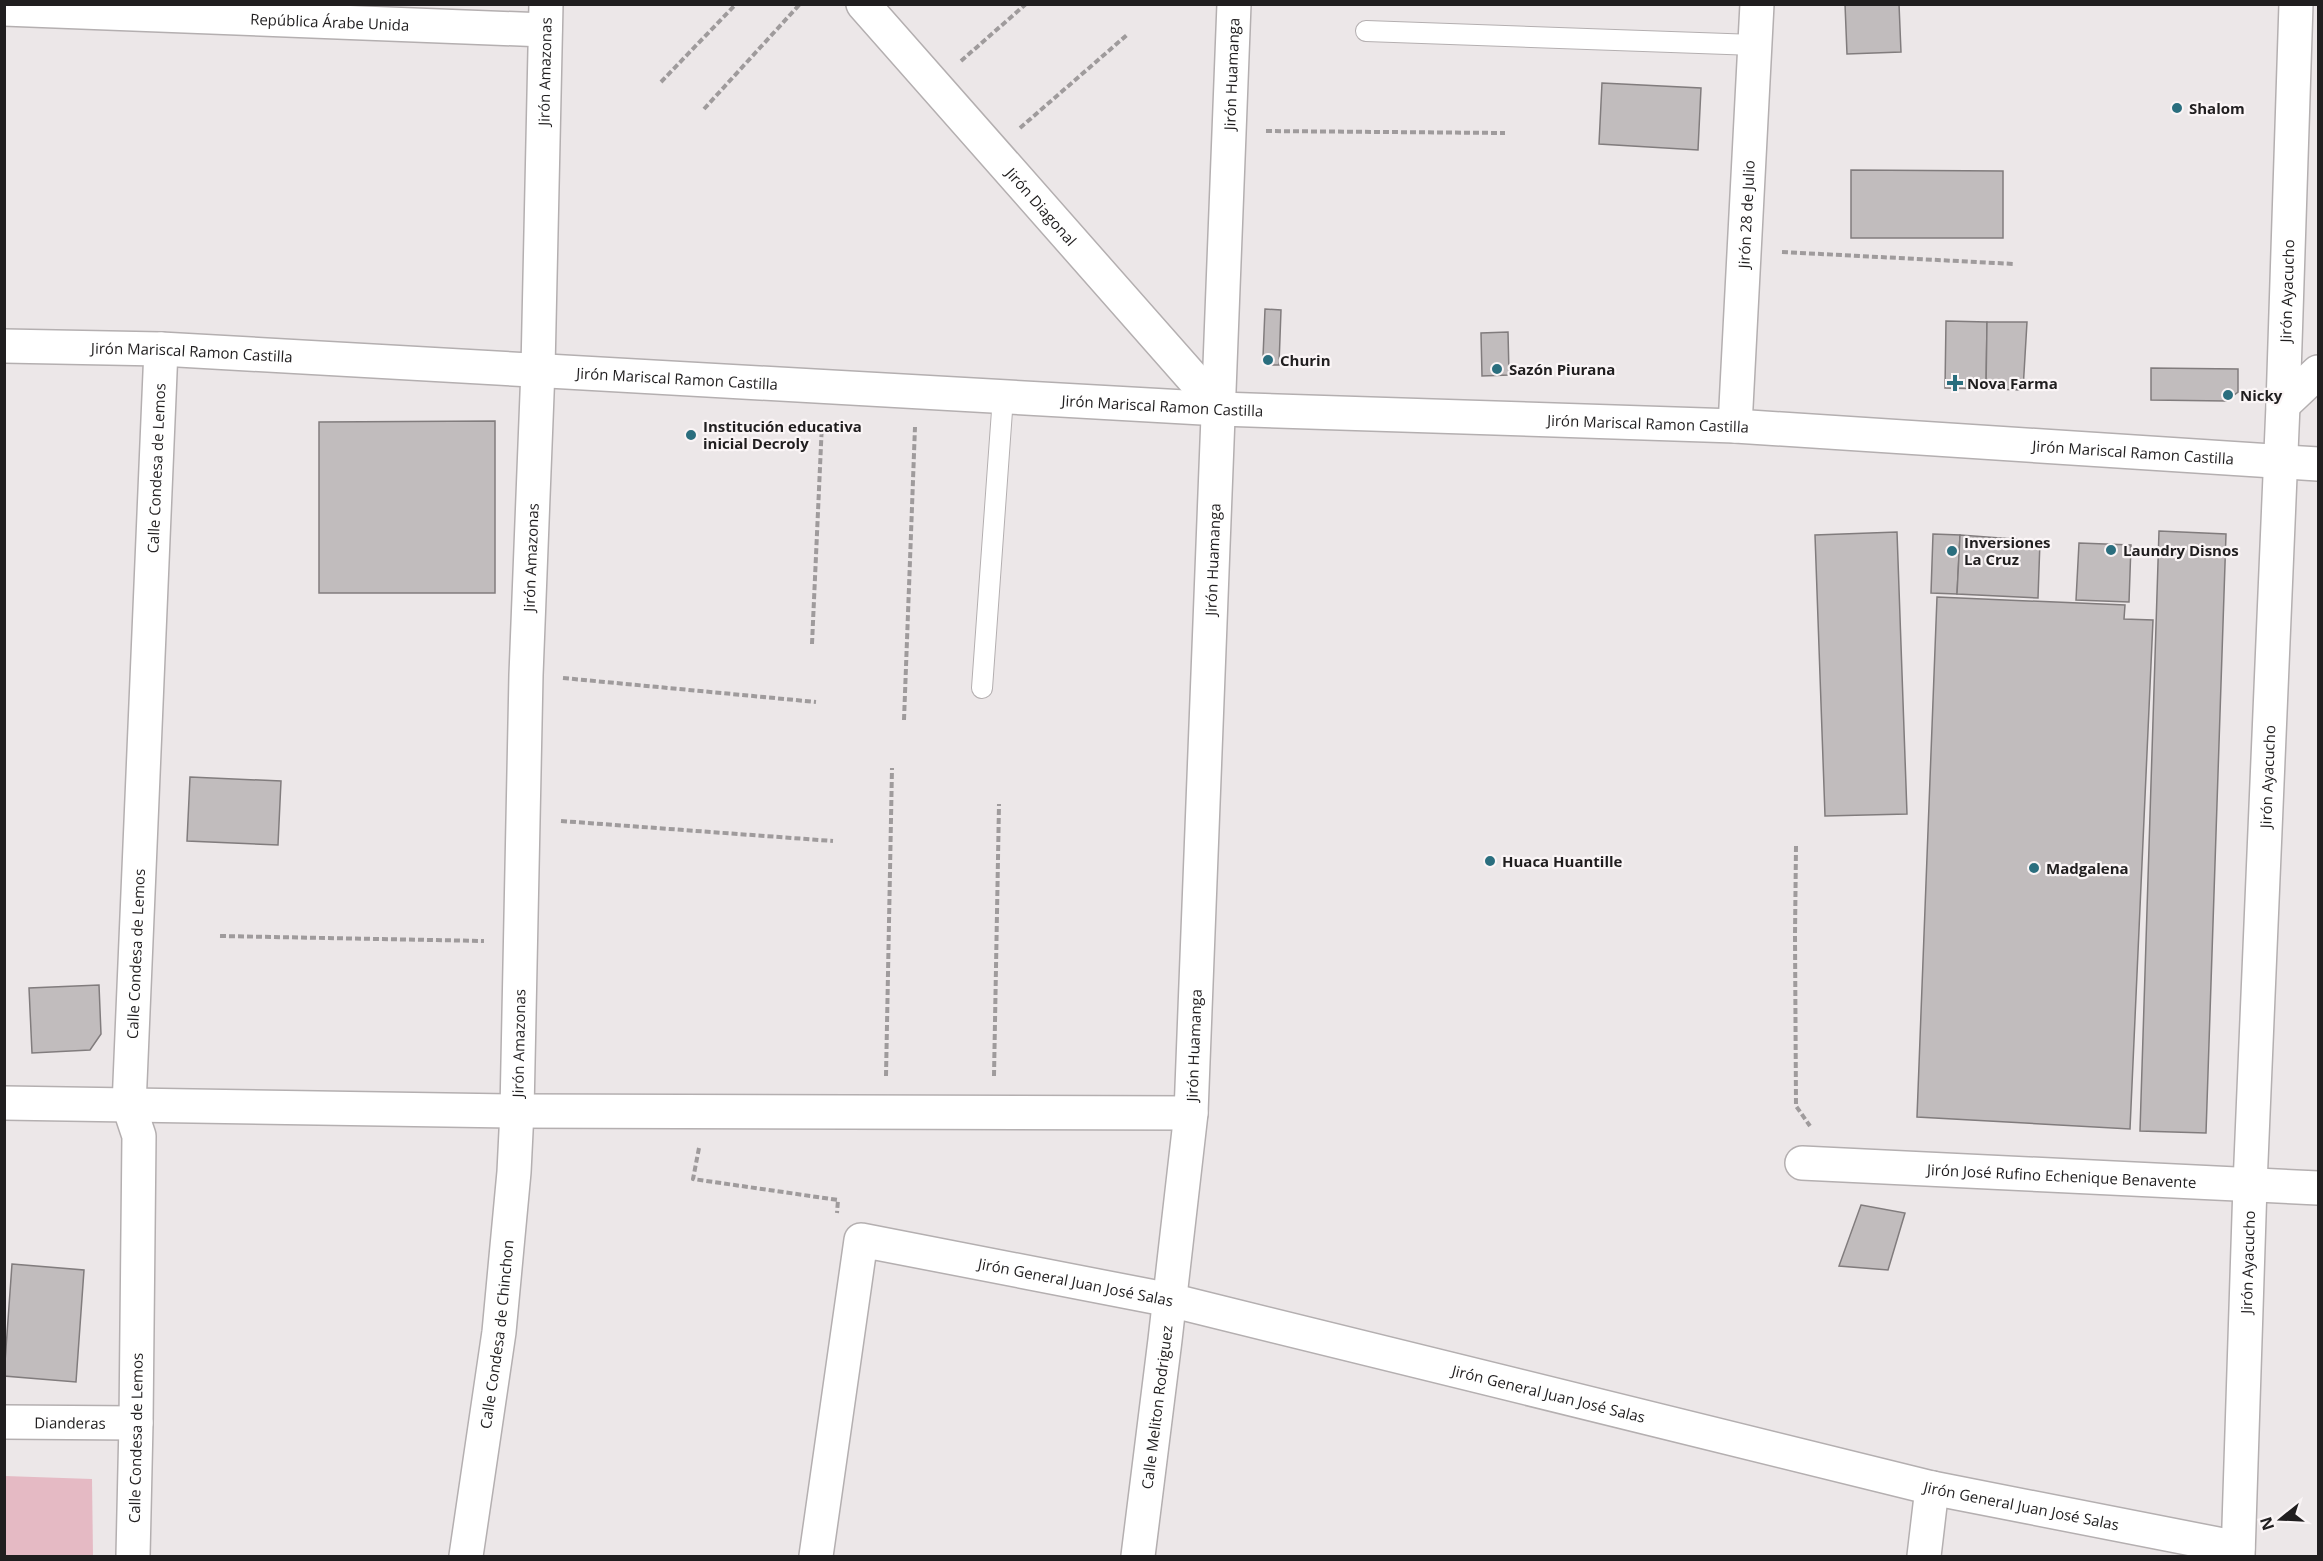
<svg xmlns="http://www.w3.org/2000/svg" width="2323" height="1561" viewBox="0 0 2323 1561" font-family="'Open Sans',sans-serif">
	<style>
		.green { fill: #e5bac4 }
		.building { fill: #c1bcbd; stroke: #817c7d; stroke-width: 1.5 }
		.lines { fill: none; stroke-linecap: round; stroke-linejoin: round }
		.lane-casing { stroke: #b4afb0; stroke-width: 22 }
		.street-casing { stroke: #b4afb0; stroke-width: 36 }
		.path { stroke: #9f9b9c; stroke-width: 4; stroke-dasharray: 6 3; stroke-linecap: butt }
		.lane { stroke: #fff; stroke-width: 20 }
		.street { stroke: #fff; stroke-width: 33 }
		.poi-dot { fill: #2a6e7e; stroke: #faf5f6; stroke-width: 2 }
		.labels { text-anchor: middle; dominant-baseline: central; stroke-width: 4.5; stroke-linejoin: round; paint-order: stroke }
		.street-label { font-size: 15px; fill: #201e1f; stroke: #faf5f6 }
		.poi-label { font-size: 15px; font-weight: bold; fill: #201e1f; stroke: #faf5f6; text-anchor: start }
	</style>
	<rect width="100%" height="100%" fill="#ece7e8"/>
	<polygon class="green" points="5,1476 92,1479 93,1556 5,1556"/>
	<g class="building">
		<polygon points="1845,4 1899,4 1901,52 1847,54"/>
		<polygon points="1602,83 1701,88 1698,150 1599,144"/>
		<polygon points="1851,170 2003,171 2003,238 1851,238"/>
		<polygon points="1265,309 1281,310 1279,365 1268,365 1263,357"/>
		<polygon points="1946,321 1987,322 1986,389 1945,388"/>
		<polygon points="1987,322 2027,322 2023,390 1986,389"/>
		<polygon points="1508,332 1509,375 1482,376 1481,333"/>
		<polygon points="2151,368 2238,369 2238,392 2226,401 2151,400"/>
		<polygon points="495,421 495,593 319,593 319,422"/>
		<polygon points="2159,531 2226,534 2206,1133 2140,1131"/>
		<polygon points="1897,532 1907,814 1825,816 1815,535"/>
		<polygon points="1933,534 1960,535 1957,594 1931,593"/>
		<polygon points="1960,535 2040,541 2038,598 1957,594"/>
		<polygon points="2079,543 2131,545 2129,602 2076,600"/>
		<polygon points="1937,597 2125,605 2124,619 2153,620 2130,1129 1917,1117"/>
		<polygon points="190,777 281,781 278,845 187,841"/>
		<polygon points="99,985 101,1034 90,1050 32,1053 29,988"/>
		<polygon points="1861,1205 1905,1213 1888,1270 1839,1266"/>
		<polygon points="12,1264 84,1270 76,1382 4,1376"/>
	</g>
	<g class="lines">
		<g class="lane-casing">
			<g id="lane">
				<polyline points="1366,31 1755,45"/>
				<polyline points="982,688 1003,397"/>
			</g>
		</g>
		<g class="street-casing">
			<g id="street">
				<path id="s1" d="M 863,4 L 1220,409"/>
				<path id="s2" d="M 4,9 L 545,30"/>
				<path id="s3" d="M 4,346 L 161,349 L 1220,409 L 1735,426 L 2318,464"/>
				<polyline points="2283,405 2318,372"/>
				<path id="s4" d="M 1735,426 L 1757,4"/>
				<polyline points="4,1103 517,1111 1191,1113"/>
				<path id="s5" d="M 1802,1163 L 2318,1188"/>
				<path id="s6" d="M 4,1422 L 136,1423"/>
				<path id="s7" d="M 133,1556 L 136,1423 L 139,1136 L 129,1106 L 161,349"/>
				<path id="s8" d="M 466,1556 L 499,1332 L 514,1172 L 517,1111 L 526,675 L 538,369 L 546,4"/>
				<path id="s9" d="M 816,1556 L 861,1240 L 1170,1300 L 1932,1488 L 2238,1548"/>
				<path id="s10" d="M 1138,1556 L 1165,1340 L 1191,1113 L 1234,4"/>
				<polyline points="1924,1556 1932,1488"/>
				<path id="s11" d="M 2238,1556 L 2250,1185 L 2283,405 L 2296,4"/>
			</g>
		</g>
		<g class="path">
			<polyline points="961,61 1026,4"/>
			<polyline points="661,82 736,4"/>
			<polyline points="704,109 800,4"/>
			<polyline points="1020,128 1128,34"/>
			<polyline points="1266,131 1505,133"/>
			<polyline points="1782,252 2015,264"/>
			<polyline points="812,644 822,423"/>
			<polyline points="563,678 816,702"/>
			<polyline points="904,720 915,427"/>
			<polyline points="561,821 833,841"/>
			<polyline points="1796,846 1795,936 1796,1106 1810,1126"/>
			<polyline points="220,936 484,941"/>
			<polyline points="886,1076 892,768"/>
			<polyline points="994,1076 999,804"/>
			<polyline points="699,1148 693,1179 838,1200 837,1213"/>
		</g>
		<use href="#lane" class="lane"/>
		<use href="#street" class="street"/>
	</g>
	<g class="poi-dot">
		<circle cx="2177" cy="108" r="6"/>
		<circle cx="1268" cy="360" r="6"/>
		<circle cx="1497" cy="369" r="6"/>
		<path d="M1952 374h6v6h6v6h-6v6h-6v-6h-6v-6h6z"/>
		<circle cx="2228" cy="395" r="6"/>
		<circle cx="691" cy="435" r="6"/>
		<circle cx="2111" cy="550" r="6"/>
		<circle cx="1952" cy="551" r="6"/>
		<circle cx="1490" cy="861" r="6"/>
		<circle cx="2034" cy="868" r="6"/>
	</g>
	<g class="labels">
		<g class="street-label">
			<text stroke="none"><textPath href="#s2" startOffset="326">República Árabe Unida</textPath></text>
			<text stroke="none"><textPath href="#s8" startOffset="1488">Jirón Amazonas</textPath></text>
			<text stroke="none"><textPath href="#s10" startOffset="1486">Jirón Huamanga</textPath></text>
			<text stroke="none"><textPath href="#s1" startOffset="270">Jirón Diagonal</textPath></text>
			<text stroke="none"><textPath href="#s4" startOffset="212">Jirón 28 de Julio</textPath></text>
			<text stroke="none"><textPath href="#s11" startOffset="1266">Jirón Ayacucho</textPath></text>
			<text stroke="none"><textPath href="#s3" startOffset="188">Jirón Mariscal Ramon Castilla</textPath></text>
			<text stroke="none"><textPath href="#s3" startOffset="674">Jirón Mariscal Ramon Castilla</textPath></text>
			<text stroke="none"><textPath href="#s3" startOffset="1160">Jirón Mariscal Ramon Castilla</textPath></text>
			<text stroke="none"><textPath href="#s3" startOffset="1646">Jirón Mariscal Ramon Castilla</textPath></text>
			<text stroke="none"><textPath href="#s3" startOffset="2132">Jirón Mariscal Ramon Castilla</textPath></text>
			<text stroke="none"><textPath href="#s7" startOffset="1090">Calle Condesa de Lemos</textPath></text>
			<text stroke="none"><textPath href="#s8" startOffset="1002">Jirón Amazonas</textPath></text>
			<text stroke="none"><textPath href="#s10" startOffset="1000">Jirón Huamanga</textPath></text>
			<text stroke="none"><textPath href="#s11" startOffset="780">Jirón Ayacucho</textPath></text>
			<text stroke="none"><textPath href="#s7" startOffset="604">Calle Condesa de Lemos</textPath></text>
			<text stroke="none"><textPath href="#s8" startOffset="516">Jirón Amazonas</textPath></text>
			<text stroke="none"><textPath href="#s10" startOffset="514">Jirón Huamanga</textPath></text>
			<text stroke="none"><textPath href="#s5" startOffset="260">Jirón José Rufino Echenique Benavente</textPath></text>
			<text stroke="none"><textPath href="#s11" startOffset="294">Jirón Ayacucho</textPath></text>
			<text stroke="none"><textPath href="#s9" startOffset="538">Jirón General Juan José Salas</textPath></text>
			<text stroke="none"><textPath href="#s8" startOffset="224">Calle Condesa de Chinchon</textPath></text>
			<text stroke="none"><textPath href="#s9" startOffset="1024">Jirón General Juan José Salas</textPath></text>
			<text stroke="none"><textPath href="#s10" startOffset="150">Calle Meliton Rodriguez</textPath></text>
			<text stroke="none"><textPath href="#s6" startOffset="66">Dianderas</textPath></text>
			<text stroke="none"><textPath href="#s7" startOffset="118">Calle Condesa de Lemos</textPath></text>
			<text stroke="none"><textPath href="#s9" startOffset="1510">Jirón General Juan José Salas</textPath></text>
		</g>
		<g class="poi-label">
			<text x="2189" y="108">Shalom</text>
			<text x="1280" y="360">Churin</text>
			<text x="1509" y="369">Sazón Piurana</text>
			<text x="1967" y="383">Nova Farma</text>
			<text x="2240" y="395">Nicky</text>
			<text x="703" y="426">Institución educativa<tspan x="703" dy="17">inicial Decroly</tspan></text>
			<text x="1964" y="542">Inversiones<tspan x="1964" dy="17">La Cruz</tspan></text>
			<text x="2123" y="550">Laundry Disnos</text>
			<text x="1502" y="861">Huaca Huantille</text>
			<text x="2046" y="868">Madgalena</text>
		</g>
	</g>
	<rect width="2323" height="1561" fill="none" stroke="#201e1f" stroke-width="12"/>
	<g transform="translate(2281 1519) rotate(252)" stroke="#faf5f6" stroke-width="4.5" paint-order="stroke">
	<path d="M0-4.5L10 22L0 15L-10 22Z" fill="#201e1f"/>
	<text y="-9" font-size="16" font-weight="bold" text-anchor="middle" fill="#201e1f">N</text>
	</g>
</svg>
